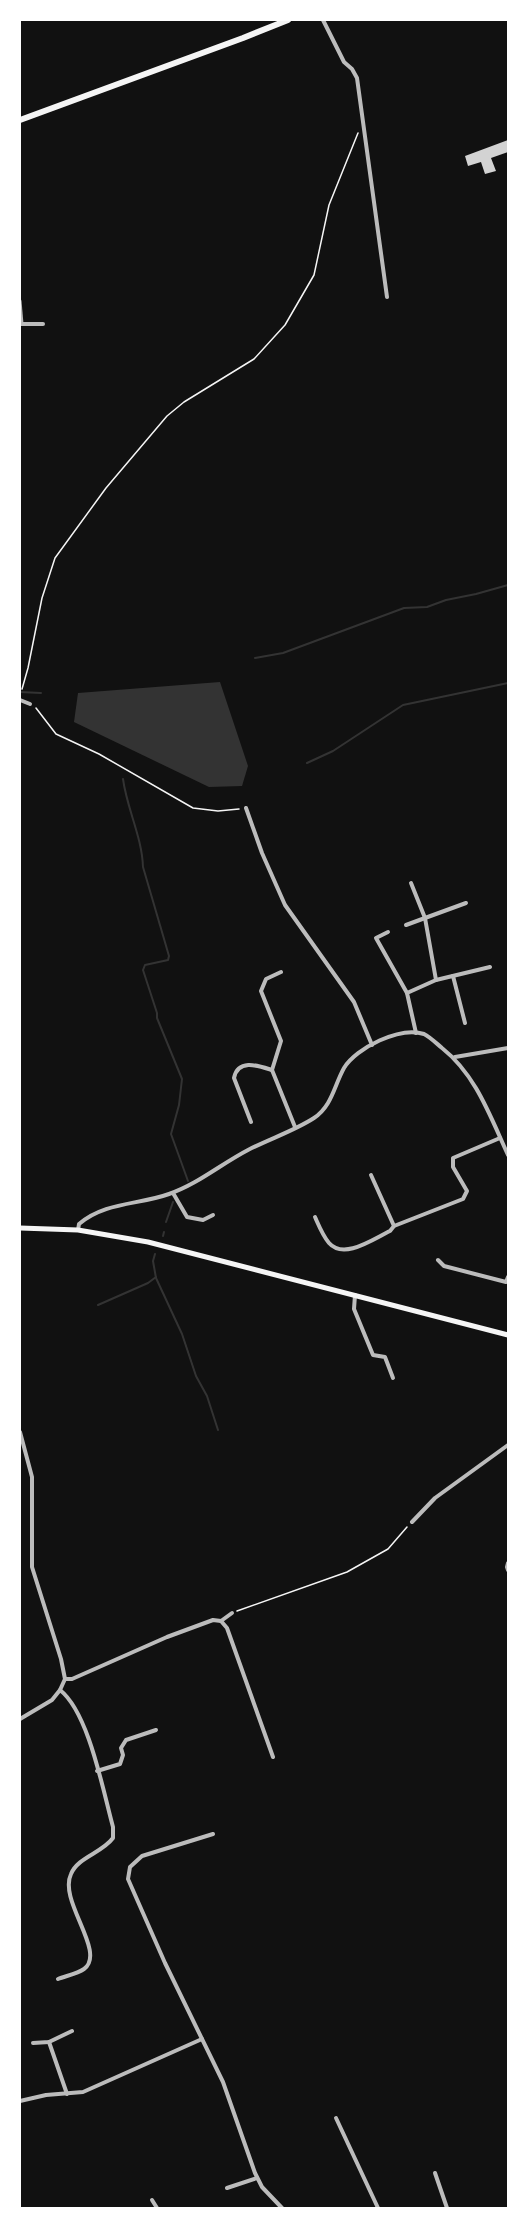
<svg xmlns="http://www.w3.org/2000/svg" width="528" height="2228" viewBox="0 0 528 2228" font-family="'PT Sans',sans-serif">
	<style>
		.water { fill: #333 }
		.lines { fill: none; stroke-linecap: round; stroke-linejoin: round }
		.stream { stroke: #333; stroke-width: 2 }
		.building { fill: #d3d3d3 }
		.path { stroke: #f5f5f5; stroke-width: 1.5 }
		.pedestrian { stroke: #bcbcbc; stroke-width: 3 }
		.minor { stroke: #bcbcbc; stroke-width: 4 }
		.secondary { stroke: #f5f5f5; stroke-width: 5 }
		.primary { stroke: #f5f5f5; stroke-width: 6 }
	</style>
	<rect width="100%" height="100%" fill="#111"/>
	<polygon class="water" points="220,682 248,766 242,786 209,787 74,722 78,693"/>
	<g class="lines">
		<g class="stream">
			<polyline points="255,658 283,653 404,608 427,607 446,600 476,594 508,585"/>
			<polyline points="20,692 41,693"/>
			<polyline points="307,763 333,751 403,705 508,683"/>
			<path d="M 123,779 C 127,809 142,837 143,867 L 169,956 L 168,960 L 145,965 L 143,970 L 157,1013 L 157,1018 L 182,1079 L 179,1105 L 171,1134 L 188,1181"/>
			<polyline points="166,1222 173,1202"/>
			<polyline points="163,1236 164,1232"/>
			<polyline points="155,1254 153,1261 156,1278 182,1334 196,1376 207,1396 218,1430"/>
			<polyline points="98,1305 148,1283 156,1277"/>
		</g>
	</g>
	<polygon class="building" points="508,140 508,152 491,158 496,171 485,174 481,162 468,166 465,156"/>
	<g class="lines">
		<g class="path">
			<polyline points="22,689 28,668 42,598 55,558 106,488 167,416 184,402 254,359 285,325 314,275 329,205 358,133"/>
			<polyline points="36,708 56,734 99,754 193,808 218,811 239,809"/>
			<polyline points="237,1611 347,1572 388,1549 407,1527"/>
		</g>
		<polyline class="pedestrian" points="20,301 22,324"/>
		<g class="minor">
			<polyline points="323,20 344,62 352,69 357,78 387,297"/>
			<polyline points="20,324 43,324"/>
			<polyline points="20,700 30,704"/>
			<polyline points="246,808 262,853 285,905 354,1002 372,1045"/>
			<polyline points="406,925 425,918 411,883"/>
			<polyline points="388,932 376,938 407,993"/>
			<polyline points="281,972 266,979 261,991 281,1041 272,1070 295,1127"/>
			<polyline points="453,976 465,1023"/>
			<polyline points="436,980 425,918 466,903"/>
			<polyline points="416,1033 407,993 436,980 490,967"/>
			<polyline points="455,1057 508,1048"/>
			<path d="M 251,1122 L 234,1078 C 238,1058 259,1066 272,1070"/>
			<polyline points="371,1175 394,1226"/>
			<polyline points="173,1193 187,1217 203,1220 213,1215"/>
			<path d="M 315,1217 C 319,1226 323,1236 329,1243 C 344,1260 373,1239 390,1231 L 394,1226 L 463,1199 L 467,1191 L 453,1167 L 453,1158 L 500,1138"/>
			<path d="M 78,1230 L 79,1224 C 105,1202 138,1205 169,1194 C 198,1184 221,1164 248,1150 C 269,1139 294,1131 314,1118 C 332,1106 334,1086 344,1068 C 356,1048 400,1026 424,1034 C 430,1037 436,1043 442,1048 C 476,1075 490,1116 508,1155"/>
			<polyline points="438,1260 444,1266 506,1282 508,1277"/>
			<polyline points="355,1295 354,1309 373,1355 385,1357 393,1378"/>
			<polyline points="20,1432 32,1477 32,1567 61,1659 65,1679 60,1690 52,1700 20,1719"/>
			<polyline points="412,1522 435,1498 508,1445"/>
			<polyline points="508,1563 507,1567 508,1570"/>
			<polyline points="221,1621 227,1628 273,1757"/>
			<polyline points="65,1679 72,1679 167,1637 213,1620 221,1621 232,1613"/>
			<polyline points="97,1771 120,1764 123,1755 121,1748 126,1740 156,1730"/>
			<polyline points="213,1834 142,1856 130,1867 128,1879 165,1963 223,2082 255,2173 262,2187 282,2208"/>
			<path d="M 58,1979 C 65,1976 77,1974 84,1969 C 107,1952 58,1901 71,1874 C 78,1857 102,1853 113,1838 L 113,1827 C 103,1791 89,1713 60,1690"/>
			<polyline points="49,2042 67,2094"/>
			<polyline points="33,2043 49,2042 72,2031"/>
			<polyline points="20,2101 46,2095 83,2092 202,2039"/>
			<polyline points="336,2118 378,2208"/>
			<polyline points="435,2173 447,2208"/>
			<polyline points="227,2188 257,2178"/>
			<polyline points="152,2200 157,2208"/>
		</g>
		<polyline class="secondary" points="20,1228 78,1230 148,1242 508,1335"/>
		<polyline class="primary" points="20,120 243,38 288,20"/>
	</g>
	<rect width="528" height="2228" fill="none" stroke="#ffffff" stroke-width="42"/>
</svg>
